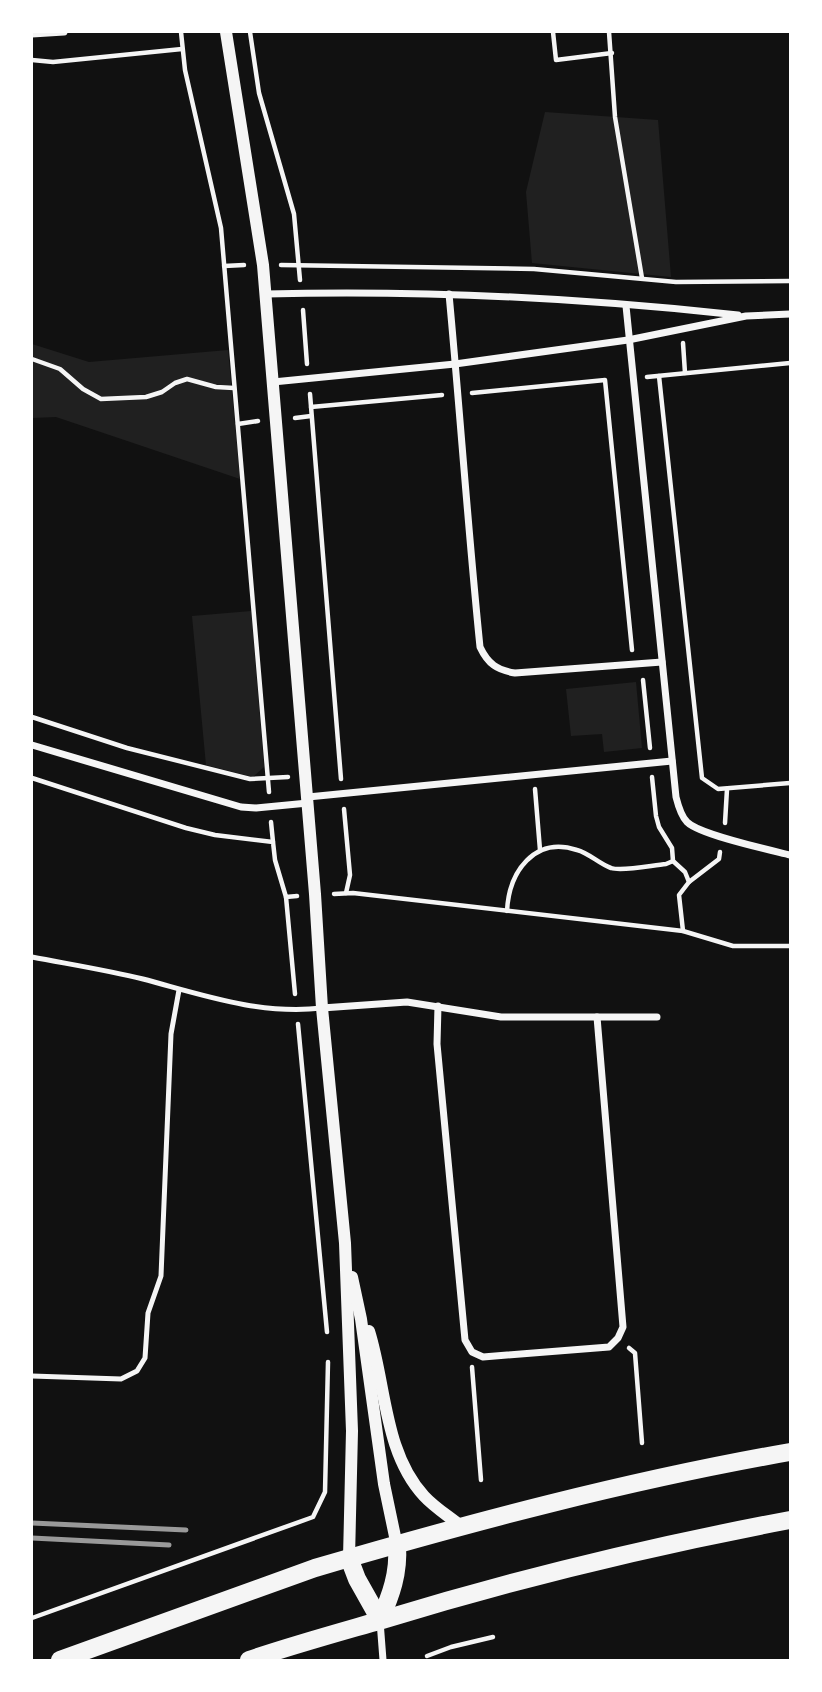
<svg xmlns="http://www.w3.org/2000/svg" width="822" height="1692" viewBox="0 0 822 1692" font-family="'Crimson Pro',serif">
	<style>
		.green { fill: #202020 }
		.lines { fill: none; stroke-linecap: round; stroke-linejoin: round }
		.path { stroke: #f5f5f5; stroke-width: 4.5 }
		.service { stroke: #f5f5f5; stroke-width: 5 }
		.minor { stroke: #f5f5f5; stroke-width: 7 }
		.tertiary { stroke: #f5f5f5; stroke-width: 12 }
		.trunk { stroke: #f5f5f5; stroke-width: 18 }
		.rail { stroke: #9a9a9a; stroke-width: 5 }
	</style>
	<rect width="100%" height="100%" fill="#111"/>
	<g class="green">
		<polygon points="545,112 658,120 671,277 532,263 526,192"/>
		<polygon points="32,344 89,362 228,350 240,479 56,417 32,418"/>
		<polygon points="251,611 264,767 253,777 206,765 192,616"/>
		<polygon points="636,682 642,748 604,752 602,734 571,736 566,689"/>
	</g>
	<g class="lines">
		<g class="path">
			<polyline points="181,32 185,70 221,228 269,792"/>
			<polyline points="250,32 259,93 294,214 300,280"/>
			<polyline points="553,32 556,60 612,53"/>
			<polyline points="609,32 615,117 642,278"/>
			<polyline points="32,60 53,62 182,49"/>
			<polyline points="281,265 534,269 676,282 790,281"/>
			<polyline points="224,266 244,265"/>
			<polyline points="303,310 307,364"/>
			<polyline points="683,343 685,373"/>
			<polyline points="32,359 60,369 83,389 101,399 146,397 162,392 175,383 187,379 216,387 234,388"/>
			<polyline points="659,376 702,778 718,789 790,783"/>
			<polyline points="647,377 790,363"/>
			<polyline points="472,393 605,380 632,650"/>
			<polyline points="310,394 341,779"/>
			<polyline points="311,407 442,395"/>
			<polyline points="295,418 311,416"/>
			<polyline points="238,424 258,421"/>
			<polyline points="643,680 650,748"/>
			<polyline points="32,717 127,748 250,779 288,777"/>
			<polyline points="652,777 656,816 659,827 672,848 673,861 685,872 689,882"/>
			<polyline points="32,778 186,828 215,835 273,842 275,860 286,897 297,896"/>
			<polyline points="535,789 540,850"/>
			<polyline points="344,809 350,875 346,893"/>
			<polyline points="271,822 273,842"/>
			<polyline points="725,823 727,789"/>
			<polyline points="334,894 353,893 683,931 733,946 790,946"/>
			<polyline points="286,897 295,994"/>
			<path d="M 507,911 C 509,872 534,836 577,850 C 589,853 599,864 611,868 C 622,872 653,865 666,864 L 673,861"/>
			<polyline points="683,931 679,895 689,882 719,859 720,852"/>
			<polyline points="298,1024 327,1332"/>
			<polyline points="629,1348 635,1353 642,1443"/>
			<polyline points="472,1367 481,1480"/>
			<polyline points="32,1618 313,1517 325,1492 328,1362"/>
			<polyline points="427,1656 451,1647 493,1637"/>
		</g>
		<g class="service">
			<path d="M 32,957 C 68,964 106,970 143,979 C 203,995 259,1015 322,1008"/>
			<polyline points="32,1376 121,1379 137,1371 145,1358 148,1313 161,1276 171,1034 179,990"/>
		</g>
		<g class="minor">
			<polyline points="32,34 64,32"/>
			<path d="M 266,294 C 423,290 582,298 738,315"/>
			<path d="M 449,294 C 460,412 468,529 480,647 C 488,664 497,670 515,673 L 662,662"/>
			<path d="M 626,306 L 676,797 C 678,805 681,816 687,822 C 700,835 770,850 790,855"/>
			<polyline points="273,382 455,364 628,340 746,316 790,314"/>
			<polyline points="32,745 241,807 256,808 308,803"/>
			<polyline points="308,797 672,761"/>
			<polyline points="438,1006 437,1044 465,1340 472,1352 483,1357 609,1347 618,1338 623,1327 597,1017"/>
			<polyline points="322,1008 407,1002 501,1017 657,1017"/>
			<polyline points="380,1621 383,1660"/>
		</g>
		<g class="tertiary">
			<polyline points="226,32 263,265 315,894 322,1008 345,1243 352,1431 349,1558"/>
			<polyline points="352,1277 361,1319 384,1484 397,1546"/>
			<path d="M 369,1331 C 386,1385 384,1453 424,1496 C 435,1508 450,1517 462,1527"/>
		</g>
		<g class="trunk">
			<polyline points="349,1558 357,1579 380,1620"/>
			<path d="M 380,1620 C 391,1595 399,1573 397,1546"/>
			<path d="M 60,1660 L 315,1568 C 472,1522 630,1480 790,1452"/>
			<path d="M 249,1660 C 293,1645 337,1633 382,1620 C 516,1579 652,1546 790,1520"/>
		</g>
		<g class="rail">
			<polyline points="32,1523 186,1530"/>
			<polyline points="32,1538 169,1545"/>
		</g>
	</g>
	<rect width="822" height="1692" fill="none" stroke="#ffffff" stroke-width="66"/>
</svg>
